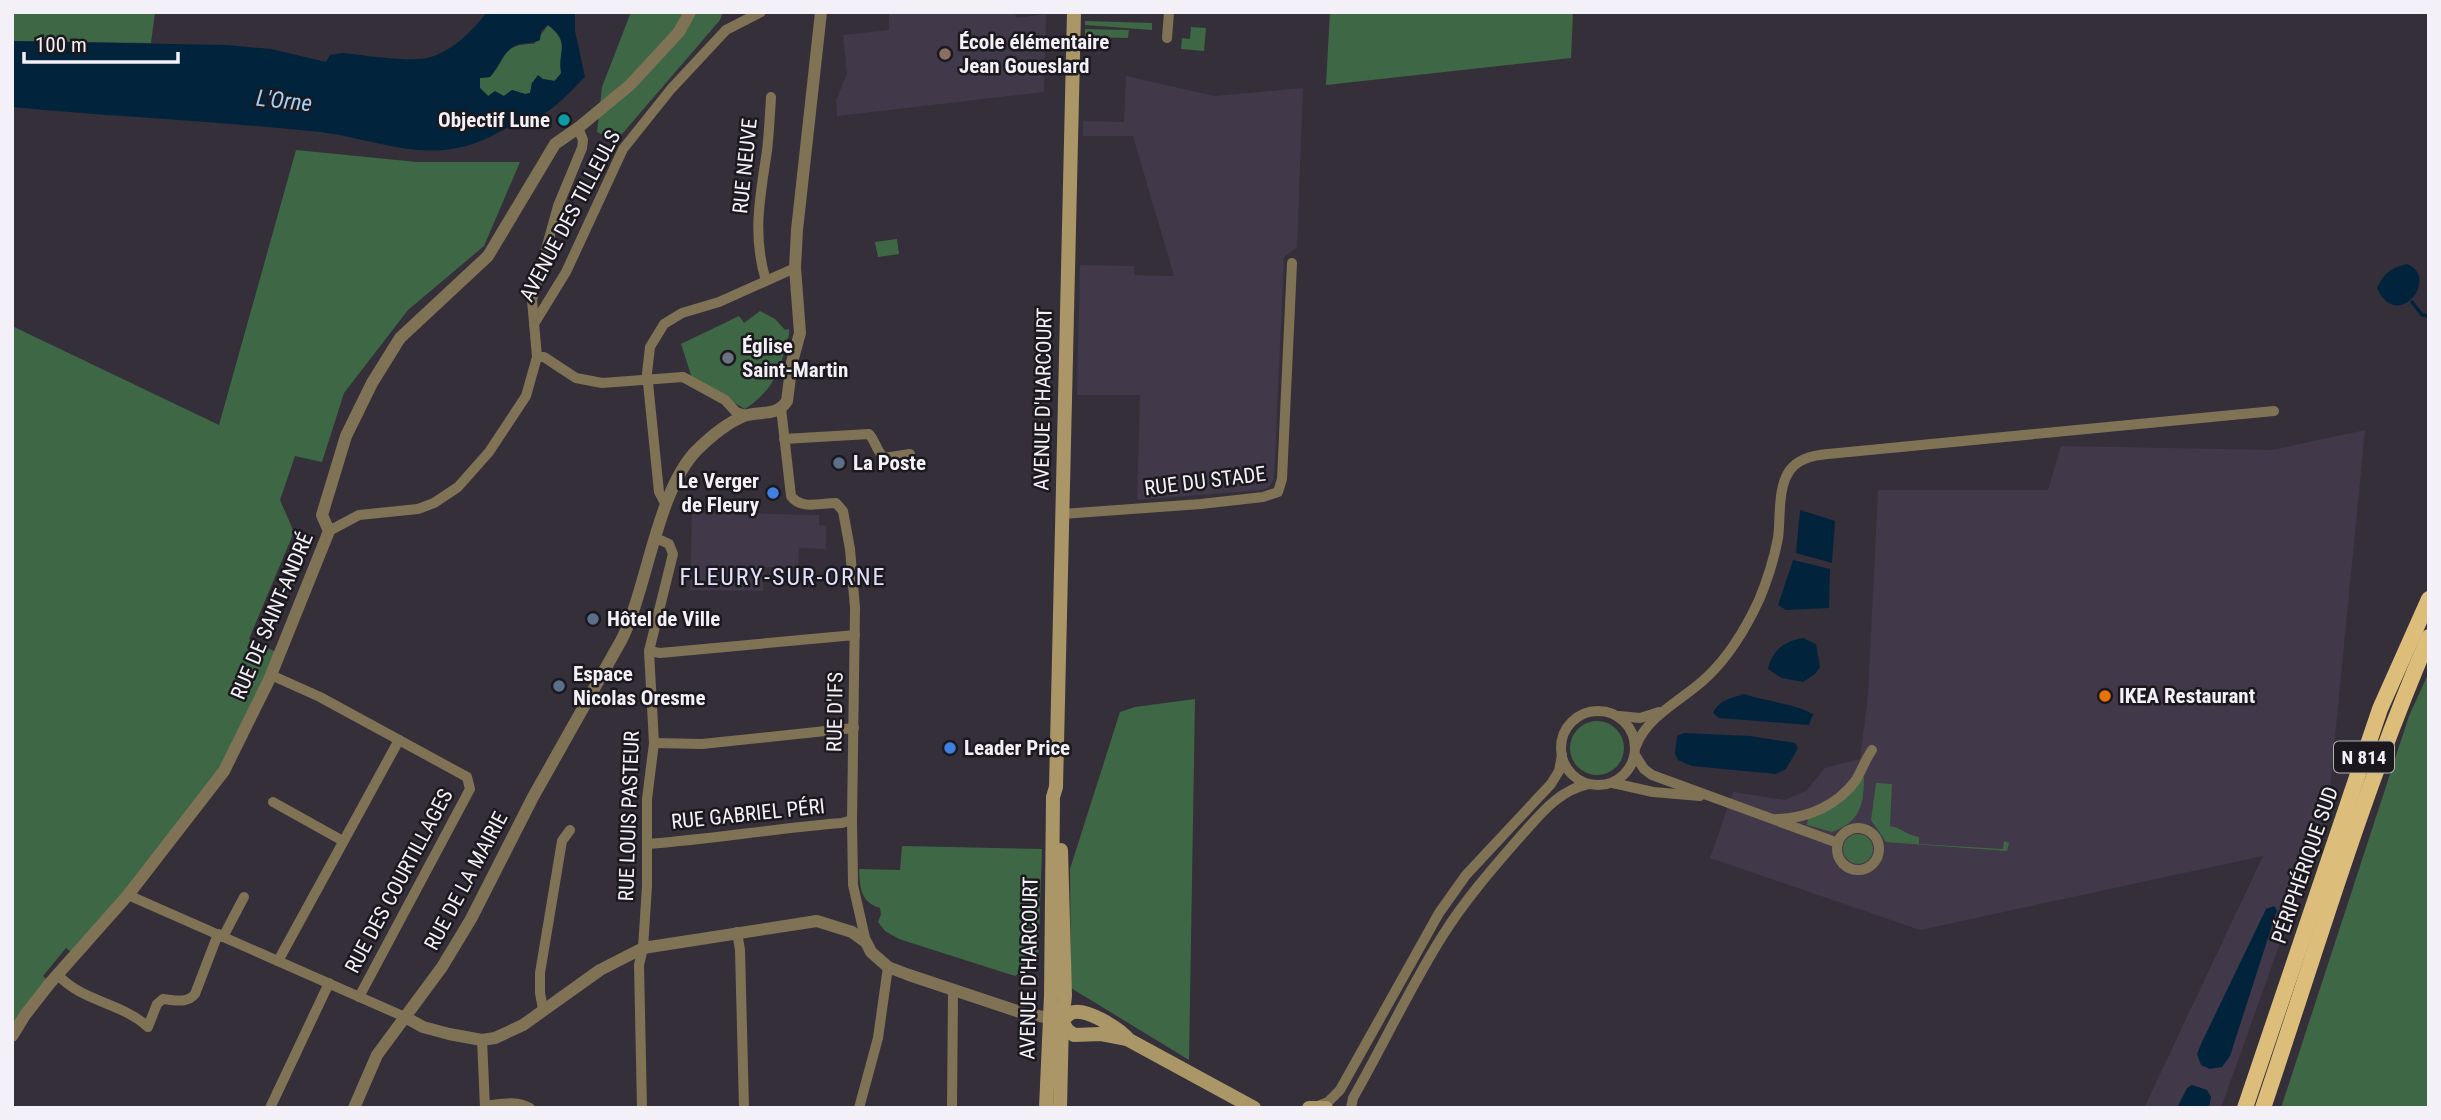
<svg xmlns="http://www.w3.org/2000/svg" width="2441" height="1120" viewBox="0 0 2441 1120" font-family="'Roboto Condensed',sans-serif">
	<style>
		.built { fill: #413849 }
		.green { fill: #3e6845 }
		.water { fill: #01243c; fill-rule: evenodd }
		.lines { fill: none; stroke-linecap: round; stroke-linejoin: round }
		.stream { stroke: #01243c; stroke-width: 3.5 }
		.minor { stroke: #807255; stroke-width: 10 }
		.tertiary { stroke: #807255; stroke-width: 12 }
		.secondary { stroke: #ab9667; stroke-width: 14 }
		.trunk { stroke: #dcbd7a; stroke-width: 16 }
		.education-dot { fill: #8d6e63; stroke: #1b191e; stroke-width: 2.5 }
		.culture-dot { fill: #0f9aa8; stroke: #1b191e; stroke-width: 2.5 }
		.worship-dot { fill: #6b7280; stroke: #1b191e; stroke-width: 2.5 }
		.service-dot { fill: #5c6f8a; stroke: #1b191e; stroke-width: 2.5 }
		.shop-dot { fill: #3f7fe0; stroke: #1b191e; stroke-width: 2.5 }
		.food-dot { fill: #e8710a; stroke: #1b191e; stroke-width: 2.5 }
		.labels { text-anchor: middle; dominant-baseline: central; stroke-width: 5; stroke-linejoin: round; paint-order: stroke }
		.shield { fill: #1b191e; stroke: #b3b0b6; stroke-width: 2 }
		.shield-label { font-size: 19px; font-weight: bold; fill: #f4f0f7 }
		.poi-label { font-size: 21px; font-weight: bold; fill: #f4f0f7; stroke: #1b191e; text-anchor: start }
		.street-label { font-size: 21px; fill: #f4f0f7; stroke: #1b191e }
		.water-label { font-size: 23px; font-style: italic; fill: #a0d1fb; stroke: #1b191e }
		.quarter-label { font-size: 24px; letter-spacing: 2px; fill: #e1e0fd; stroke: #1b191e }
	</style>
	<rect width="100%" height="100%" fill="#352f3a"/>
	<g class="built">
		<polygon points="889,12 1015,12 1016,18 1046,14 1044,92 837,116 836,100 847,74 843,35 889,30"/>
		<polygon points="1126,76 1215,96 1303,88 1297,247 1284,257 1274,479 1269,487 1262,490 1137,500 1140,395 1077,395 1080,265 1134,266 1134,275 1174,276 1133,136 1083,136 1083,121 1124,122"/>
		<polygon points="2365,430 2328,809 2221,1108 2144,1108 2263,856 1920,930 1710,858 1733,792 1785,800 1806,791 1825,768 1860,759 1868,695 1878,490 2048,490 2061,446 2272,450"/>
		<polygon points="692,512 819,515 819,525 826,526 826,549 799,548 798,567 764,567 763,591 690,590"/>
	</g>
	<g class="green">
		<polygon points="12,12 155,12 151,43 12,41"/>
		<polygon points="631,12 723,12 720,20 616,141 597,132 602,87"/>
		<polygon points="1330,12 1573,12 1571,58 1326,85"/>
		<polygon points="1085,21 1152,23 1152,30 1085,25"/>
		<path d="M 548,25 C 571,44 557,50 562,73 L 554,81 L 543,79 L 532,83 L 530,93 L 525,94 L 512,90 L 504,96 L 488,96 L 480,88 L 480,78 L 490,77 C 508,57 501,44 534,44 Z"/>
		<polygon points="1191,27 1206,28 1204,51 1181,49 1182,38 1190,39"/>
		<polygon points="1085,29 1129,30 1128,38 1085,37"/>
		<polygon points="296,150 417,162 520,162 484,246 408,310 344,393 322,462 295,456 280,500 294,532 249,639 280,654 224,771 75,955 66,948 43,976 50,983 12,1036 12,326 219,425"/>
		<polygon points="897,239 899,254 878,257 875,242"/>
		<path d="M 760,311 L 775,319 L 785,330 L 789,329 L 789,334 C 780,369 776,388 745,409 L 692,378 L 681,344 L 739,316 L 744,323 Z"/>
		<polygon points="2429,672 2429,1108 2281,1108 2409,716"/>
		<polygon points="1195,699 1189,1060 1071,988 1070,869 1120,712 1135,707"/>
		<circle cx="1597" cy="748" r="27"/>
		<path d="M 1864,777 C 1864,805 1860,822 1832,832 L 1807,825 L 1808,819 C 1842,808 1840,794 1864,777 Z"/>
		<path d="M 1876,783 L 1892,784 L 1890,826 C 1901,828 1907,835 1919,837 L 1919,844 L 2003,849 L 2004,841 L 2009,843 L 2007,851 L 1886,842 L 1871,820 Z"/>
		<circle cx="1858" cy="849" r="15"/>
		<path d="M 902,846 L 1042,849 L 1038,960 L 1015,976 L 899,939 L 885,931 L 878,922 L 881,914 L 880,908 C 860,902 860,887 859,869 L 900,870 Z"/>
	</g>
	<g class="water">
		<path d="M 487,12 L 575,12 L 575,31 L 585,77 C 571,91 557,107 540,116 C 531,120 520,121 510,126 C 489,138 476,145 451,149 C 408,156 363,137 320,132 C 218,121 115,117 12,107 L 12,41 L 227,45 L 271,49 L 326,62 L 330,55 L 342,53 C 363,55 413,63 431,57 C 455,49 472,31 487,12 ZM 548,25 C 572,43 557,50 561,73 L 555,81 L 543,79 L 538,75 L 532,83 L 530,93 L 525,94 L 512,90 L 504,96 L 495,91 L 488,96 L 480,88 L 480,78 L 490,77 C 500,66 502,51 517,45 C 525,42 532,44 540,40 L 541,31 Z"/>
		<path d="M 2407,264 C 2441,278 2397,333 2377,288 C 2384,273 2391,268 2407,264 Z"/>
		<polygon points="1800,510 1835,521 1832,563 1796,553"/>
		<polygon points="1793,560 1830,569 1829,608 1786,610 1778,605"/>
		<path d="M 1803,638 L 1816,644 L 1820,667 L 1815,674 L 1803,682 L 1782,678 L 1768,669 C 1772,650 1785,641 1803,638 Z"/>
		<path d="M 1744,694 C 1765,701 1795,704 1813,714 L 1809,725 L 1719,718 L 1713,713 C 1718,701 1731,698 1744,694 Z"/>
		<polygon points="1684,733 1750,736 1795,743 1798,748 1786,769 1776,774 1692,766 1678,760 1675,753 1677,736"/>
		<polygon points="2274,906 2277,910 2230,1056 2222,1067 2210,1069 2201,1065 2197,1054 2201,1044 2266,909"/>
		<polygon points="2192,1085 2207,1090 2211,1097 2209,1108 2177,1108 2187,1088"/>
	</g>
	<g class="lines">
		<polyline class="stream" points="2412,302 2422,315 2429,316"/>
		<g class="minor">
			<polyline points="1167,38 1169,12"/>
			<path d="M 766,281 C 752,235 760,197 767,151 C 769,133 770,115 771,97"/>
			<polyline points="534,324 566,272 623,149 671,89 726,30 761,12"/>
			<polyline points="537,357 544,357 576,378 602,383 683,377 725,400 736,412 746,415"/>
			<path d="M 781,408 L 791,496 C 801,510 820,503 836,503 L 843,511 L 850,549 L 855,608 L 852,820 L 853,885 L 866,942"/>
			<path d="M 784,439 L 869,434 C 876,442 876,450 884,458 L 910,454"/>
			<polyline points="666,505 659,492 647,373 650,347 664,324 682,313 719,302 795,268"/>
			<polyline points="1062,514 1201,504 1263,497 1278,492 1282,479 1292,263"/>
			<polyline points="329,531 359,515 418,509 434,503 458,487 489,452 526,396 537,357 532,300 558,206 582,148 583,140 578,128"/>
			<polyline points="649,651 660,653 855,635"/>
			<polyline points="271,675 320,697 467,777 470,789 359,997"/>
			<circle cx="1598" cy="748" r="37"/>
			<polyline points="1619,716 1640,718 1659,712"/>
			<polyline points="654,743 702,744 854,728"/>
			<path d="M 1636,746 C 1648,714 1685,699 1708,676 C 1731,654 1746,628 1759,600 C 1767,581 1774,559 1778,538 C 1781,517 1777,488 1790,470 C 1799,458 1815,455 1828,454 L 2274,411"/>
			<polyline points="1635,755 1644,769 1652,775 1838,843"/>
			<polyline points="1613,783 1653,792 1700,796"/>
			<polyline points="273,802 343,841"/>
			<path d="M 1777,819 C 1807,819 1838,805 1856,780 C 1862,770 1865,760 1872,750"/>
			<circle cx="1858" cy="849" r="21"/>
			<path d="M 648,844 C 713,839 777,828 842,823 L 852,820"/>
			<polyline points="128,895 405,1017"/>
			<polyline points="737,932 740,950 744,1108"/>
			<polyline points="223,937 244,897"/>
			<polyline points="278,961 399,740"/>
			<path d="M 57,974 C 82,1002 121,1002 148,1027 L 157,1004 L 163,999 C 174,1000 187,1004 195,994 L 218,934"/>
			<polyline points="543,1009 540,993 540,973 562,841 570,830"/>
			<polyline points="482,1040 485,1108"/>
			<path d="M 485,1106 C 501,1104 516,1100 530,1108"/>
			<polyline points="1318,1106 1328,1102 1340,1090 1439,913 1466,875 1551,784 1559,771 1562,755"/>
			<polyline points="270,1108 329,983"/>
			<polyline points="642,1108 639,965 643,948 647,886 647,799 654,743 649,651 673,554 669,544 656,538"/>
			<polyline points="859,1108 878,1038 888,967"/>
			<polyline points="952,1108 953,990"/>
			<path d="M 1351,1108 L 1353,1098 C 1384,1044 1410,987 1443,935 C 1465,900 1492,869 1519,838 C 1539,816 1558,790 1589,784"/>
		</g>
		<g class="tertiary">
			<polyline points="405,1017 423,1027 449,1034 482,1040 495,1038 523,1025 600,970 643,948 817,921 852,932 866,942 871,952 888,967 909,975 1020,1012 1058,1020"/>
			<polyline points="12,1036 25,1015 50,983 128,895 224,771 269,680 329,531 322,515 346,436 372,383 400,338 488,256 555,144 578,128 630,85 679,32 690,12"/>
			<path d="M 354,1108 L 377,1055 L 442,967 L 471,919 L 533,797 L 622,639 C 648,585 657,492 696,451 C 709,438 727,423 744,416 C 759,410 776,418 787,401 L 792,362 L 800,333 L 795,268 L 797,230 L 821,12"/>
		</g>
		<g class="secondary">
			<path d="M 1062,1021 C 1065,1018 1067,1015 1071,1013 C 1084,1006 1120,1029 1129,1040 L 1254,1108"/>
			<polyline points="1062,1021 1067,1030 1074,1035 1100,1034 1126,1039"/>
			<polyline points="1046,1108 1051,996 1053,797 1056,787 1074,12"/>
			<polyline points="1060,1108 1062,1021 1065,996 1061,850"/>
			<polyline points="1309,1108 1326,1108"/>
		</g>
		<g class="trunk">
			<polyline points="2245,1108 2380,709 2429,599"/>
			<path d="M 2263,1108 C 2316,951 2363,790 2429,637"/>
		</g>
	</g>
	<circle class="education-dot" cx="945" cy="54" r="7"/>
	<circle class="culture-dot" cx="564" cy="120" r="7"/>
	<circle class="worship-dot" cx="728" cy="358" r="7"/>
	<g class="service-dot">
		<circle cx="839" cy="463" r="7"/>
		<circle cx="593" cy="619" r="7"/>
		<circle cx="559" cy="686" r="7"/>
	</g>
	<g class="shop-dot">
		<circle cx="773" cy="493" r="7"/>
		<circle cx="950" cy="748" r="7"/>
	</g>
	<circle class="food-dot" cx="2105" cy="696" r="7"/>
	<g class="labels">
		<rect class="shield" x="2334" y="741.5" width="60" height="31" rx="5"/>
		<g class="shield-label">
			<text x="2364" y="757">N 814</text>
		</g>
		<g class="poi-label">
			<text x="959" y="42">École élémentaire<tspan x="959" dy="24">Jean Goueslard</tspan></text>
			<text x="550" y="120" text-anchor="end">Objectif Lune</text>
			<text x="742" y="346">Église<tspan x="742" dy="24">Saint-Martin</tspan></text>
			<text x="853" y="463">La Poste</text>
			<text x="759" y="481" text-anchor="end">Le Verger<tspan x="759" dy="24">de Fleury</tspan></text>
			<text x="607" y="619">Hôtel de Ville</text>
			<text x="573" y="674">Espace<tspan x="573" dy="24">Nicolas Oresme</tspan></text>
			<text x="2119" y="696">IKEA Restaurant</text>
			<text x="964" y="748">Leader Price</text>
		</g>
		<g class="street-label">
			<text transform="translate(745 166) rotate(-84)">RUE NEUVE</text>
			<text transform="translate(570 216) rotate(-62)">AVENUE DES TILLEULS</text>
			<text transform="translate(1043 399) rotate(-89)">AVENUE D'HARCOURT</text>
			<text transform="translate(1205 481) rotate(-7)">RUE DU STADE</text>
			<text transform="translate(272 616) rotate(-67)">RUE DE SAINT-ANDRÉ</text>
			<text transform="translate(835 712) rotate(-89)">RUE D'IFS</text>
			<text transform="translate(748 814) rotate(-6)">RUE GABRIEL PÉRI</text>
			<text transform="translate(629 816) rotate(-88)">RUE LOUIS PASTEUR</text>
			<text transform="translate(2305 865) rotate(-71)">PÉRIPHÉRIQUE SUD</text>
			<text transform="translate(399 881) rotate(-62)">RUE DES COURTILLAGES</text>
			<text transform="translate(466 881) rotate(-62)">RUE DE LA MAIRIE</text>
			<text transform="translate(1029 968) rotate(-89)">AVENUE D'HARCOURT</text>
		</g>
		<g class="water-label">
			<text transform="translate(284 101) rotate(6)">L'Orne</text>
		</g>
		<g class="quarter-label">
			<text x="783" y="577">FLEURY-SUR-ORNE</text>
		</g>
	</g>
	<rect width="2441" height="1120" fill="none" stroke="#f4f0f7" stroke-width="28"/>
	<path d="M24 52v10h154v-10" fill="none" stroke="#f4f0f7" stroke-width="3.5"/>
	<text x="35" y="52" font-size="21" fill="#f4f0f7" stroke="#1b191e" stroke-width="5" paint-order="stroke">100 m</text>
</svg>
